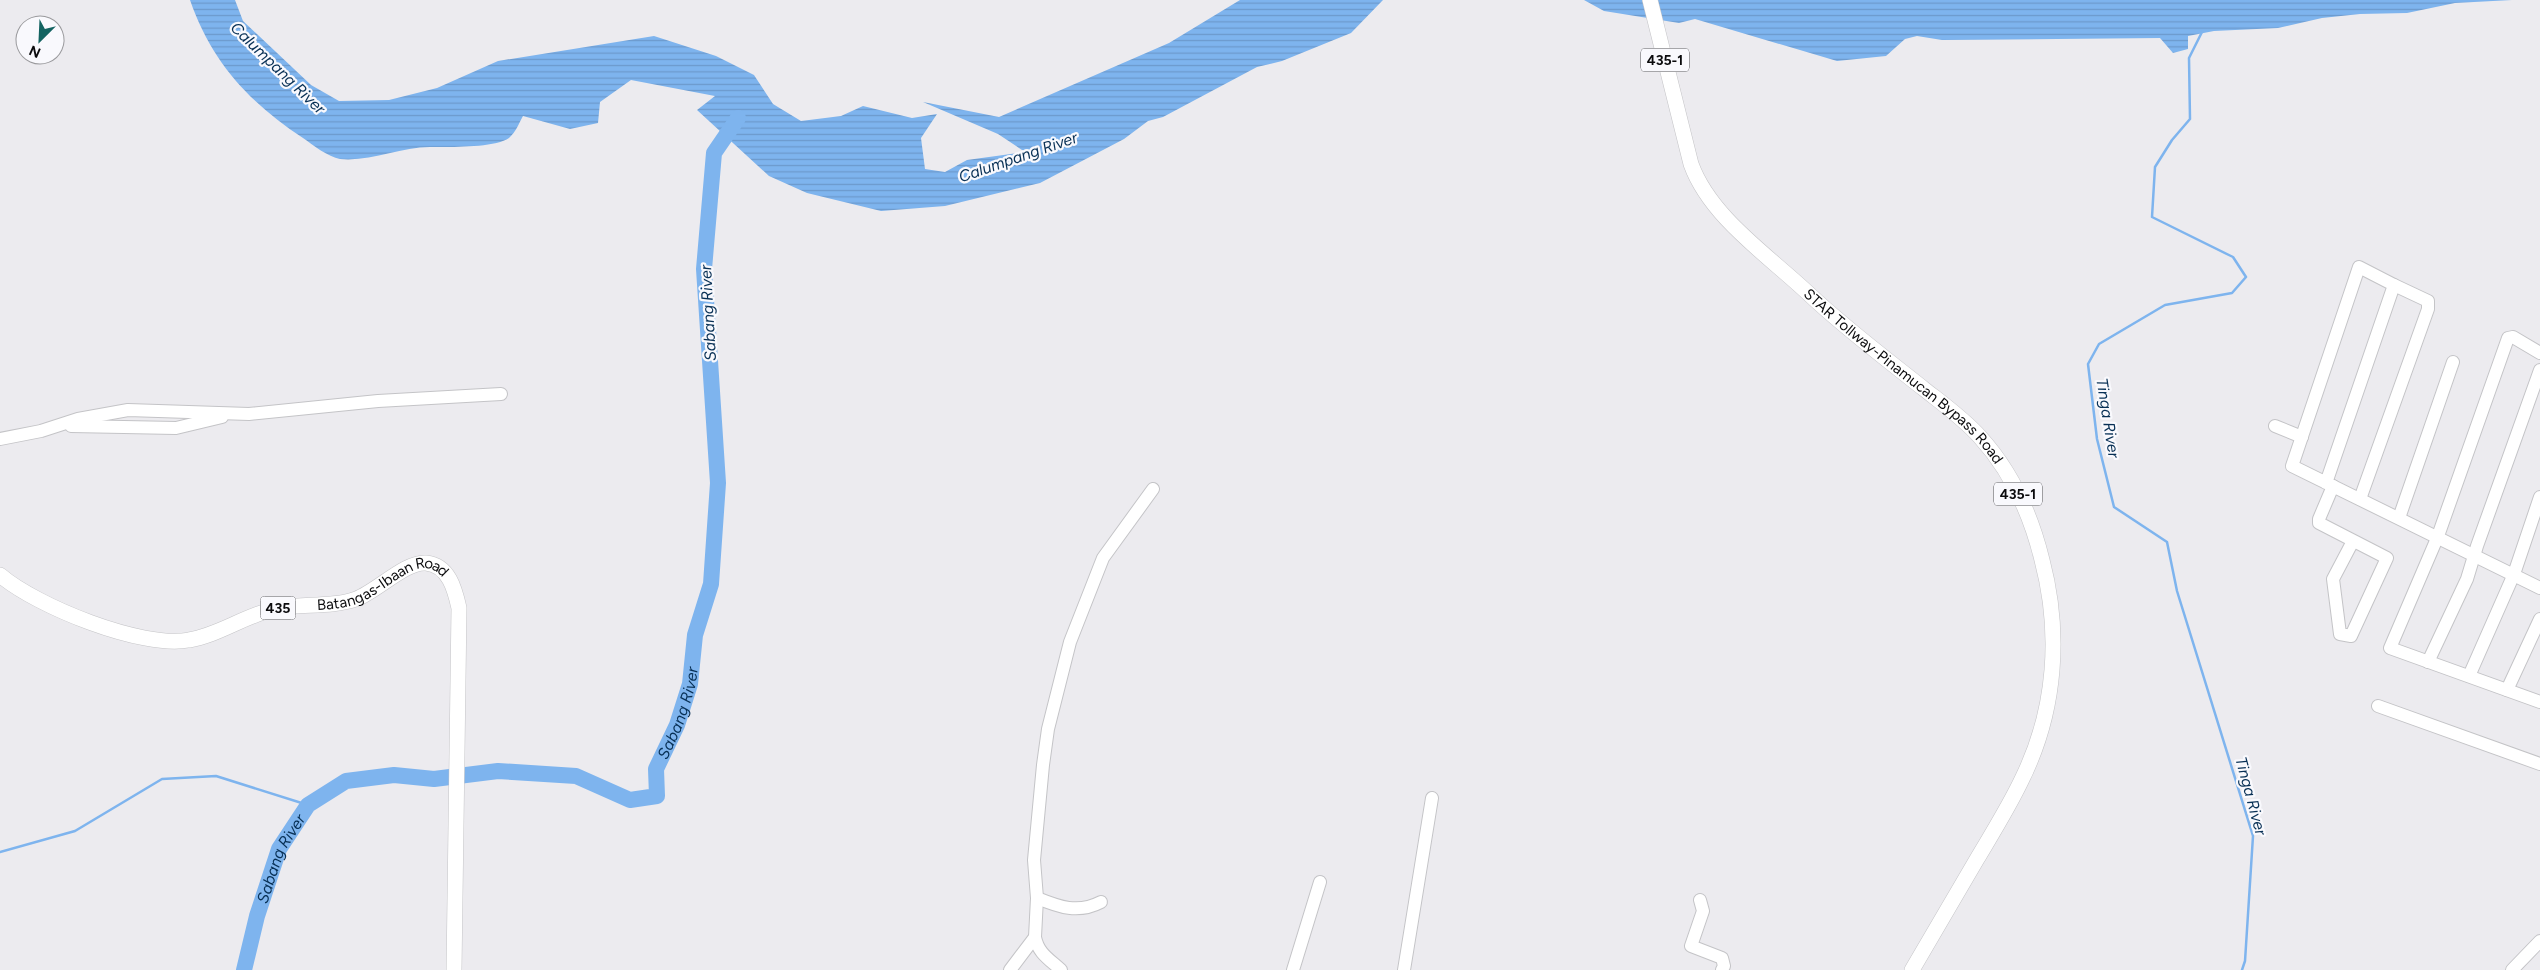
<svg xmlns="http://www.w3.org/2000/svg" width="2540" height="970" viewBox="0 0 2540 970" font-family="Figtree,sans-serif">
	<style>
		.water { fill: url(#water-rules) }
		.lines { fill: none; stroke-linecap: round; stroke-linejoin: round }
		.stream { stroke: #7eb4ee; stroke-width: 2.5 }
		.river { stroke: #7eb4ee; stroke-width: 16 }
		.minor-casing { stroke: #c4c4c7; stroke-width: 14 }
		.major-casing { stroke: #c4c4c7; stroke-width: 16 }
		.minor { stroke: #fff; stroke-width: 12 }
		.major { stroke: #fff; stroke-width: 15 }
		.labels { text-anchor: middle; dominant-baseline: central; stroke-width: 4.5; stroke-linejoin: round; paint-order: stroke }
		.shield { fill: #f9f9fd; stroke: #525255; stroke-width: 1 }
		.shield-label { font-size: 14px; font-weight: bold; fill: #0b0b0d }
		.street-label { font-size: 15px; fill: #0b0b0d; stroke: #f9f9fd }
		.water-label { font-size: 16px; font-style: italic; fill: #083055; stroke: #f9f9fd }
	</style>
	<defs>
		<pattern id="water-rules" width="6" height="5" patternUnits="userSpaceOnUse" patternTransform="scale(1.25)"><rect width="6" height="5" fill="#7eb4ee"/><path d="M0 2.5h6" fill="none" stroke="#6c99cb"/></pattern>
	</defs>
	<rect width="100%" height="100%" fill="#ecebef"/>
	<g class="water">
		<path d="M 190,0 L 235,0 L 243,21 L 311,85 L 339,101 L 389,100 L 437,88 L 498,61 L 654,36 L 716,56 L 754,75 L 773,104 L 801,121 L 841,116 L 863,106 L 912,118 L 937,114 L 921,138 L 925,169 L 945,172 L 967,160 L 1025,152 L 998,134 L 923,102 L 999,117 L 1169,43 L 1240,0 L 1383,0 L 1351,33 L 1282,61 L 1257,67 L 1163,117 L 1148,121 L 1124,139 L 1040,183 L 945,206 L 881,211 L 807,193 L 769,176 L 697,110 L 715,96 L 631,80 L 600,102 L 598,123 L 570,129 L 523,116 C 519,123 516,132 509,138 C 495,148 448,147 430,147 C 400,147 370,162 340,159 C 328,157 313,145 303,138 C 249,102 212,63 190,0 Z"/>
		<polygon points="1584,0 2512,0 2455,3 2407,13 2360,14 2322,18 2278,28 2214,31 2188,36 2188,49 2173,53 2160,38 1942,40 1917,36 1905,39 1886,56 1837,61 1695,19 1679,23 1604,11"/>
	</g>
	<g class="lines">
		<g class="stream">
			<polyline points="2202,32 2189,58 2190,119 2172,140 2155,167 2152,217 2233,257 2246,277 2232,293 2165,305 2099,344 2088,364 2097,439 2114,507 2167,542 2177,591 2253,836 2245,961 2242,970"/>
			<polyline points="0,852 75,831 162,779 216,776 308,805"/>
		</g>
		<path class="river" id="s1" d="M 244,970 L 257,916 L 279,849 L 308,805 L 346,781 L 394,775 L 434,779 L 498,771 L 576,776 L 630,800 L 657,796 L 656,769 L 677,725 L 690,684 L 695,635 L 711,584 L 718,483 L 704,269 L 714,153 L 738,118"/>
		<g class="minor-casing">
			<g id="minor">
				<polyline points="2540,353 2513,337 2508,338 2438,536 2390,648 2540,702"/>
				<polyline points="71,426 176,428 222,417"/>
				<polyline points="2275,426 2302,437"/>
				<polyline points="0,439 41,431 78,419 128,410 249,414 378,401 501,394"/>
				<polyline points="2326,483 2394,285 2359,267 2292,466 2540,588"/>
				<polyline points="2333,486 2319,519 2319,523 2387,558 2351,636 2340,634 2333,579 2353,541"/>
				<polyline points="2360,499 2428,309 2428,301 2394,285"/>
				<polyline points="2399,518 2453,362"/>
				<polyline points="2428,662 2467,579 2477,546 2540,370"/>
				<polyline points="2469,676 2514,574 2540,497"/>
				<polyline points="2507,690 2540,619"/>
				<polyline points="2378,706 2540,764"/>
				<path d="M 1037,898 C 1059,907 1078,914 1101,902"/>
				<polyline points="1700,900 1703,911 1691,946 1722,958 1724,966 1722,970"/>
				<path d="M 1035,937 C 1038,953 1049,959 1061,970"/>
				<polyline points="1010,970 1035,937 1037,898 1034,860 1043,765 1048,729 1070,642 1103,558 1153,489"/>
				<polyline points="1293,970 1320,882"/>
				<polyline points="1404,970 1432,798"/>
				<polyline points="2512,970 2540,941"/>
			</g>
		</g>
		<g class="major-casing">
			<g id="major">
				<path id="s2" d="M 1650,0 L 1691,164 C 1710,217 1769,256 1809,294 C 1845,328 1885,358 1924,389 C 1943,404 1964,419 1980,437 C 2011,471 2031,515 2042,560 C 2061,632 2056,709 2023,777 C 2010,805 1993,832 1977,859 C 1955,896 1934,933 1912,970"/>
				<path id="s3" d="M 0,575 C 36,606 142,649 189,640 C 219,635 244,616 274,609 C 300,603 330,608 356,599 C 376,592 406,561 426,563 C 449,565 455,590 459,608 L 454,970"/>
			</g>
		</g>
		<use href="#minor" class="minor"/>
		<use href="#major" class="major"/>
	</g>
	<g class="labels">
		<g class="shield">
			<rect x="1641" y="48.5" width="48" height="23" rx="4"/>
			<rect x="1994" y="482.5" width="48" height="23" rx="4"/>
			<rect x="260.5" y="596.5" width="35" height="23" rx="4"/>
		</g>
		<g class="shield-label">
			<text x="1665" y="60">435-1</text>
			<text x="2018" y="494">435-1</text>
			<text x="278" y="608">435</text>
		</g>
		<g class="street-label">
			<text stroke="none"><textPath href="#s2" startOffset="472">STAR Tollway-Pinamucan Bypass Road</textPath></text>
			<text stroke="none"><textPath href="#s3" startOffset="409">Batangas-Ibaan Road</textPath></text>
		</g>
		<g class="water-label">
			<text transform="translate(278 68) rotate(44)">Calumpang River</text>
			<text transform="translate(1018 157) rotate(-19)">Calumpang River</text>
			<text transform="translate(708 313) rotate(-93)">Sabang River</text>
			<text transform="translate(2108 418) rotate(81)">Tinga River</text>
			<text stroke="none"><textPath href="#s1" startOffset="629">Sabang River</textPath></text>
			<text transform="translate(2251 796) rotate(75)">Tinga River</text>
			<text stroke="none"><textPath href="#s1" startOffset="118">Sabang River</textPath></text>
		</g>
	</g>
	<g transform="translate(40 40) rotate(204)"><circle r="24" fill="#f9f9fd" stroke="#9a9a9d"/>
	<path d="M0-4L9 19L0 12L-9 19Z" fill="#136361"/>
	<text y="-8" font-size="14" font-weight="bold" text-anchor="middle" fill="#0b0b0d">N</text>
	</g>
</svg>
